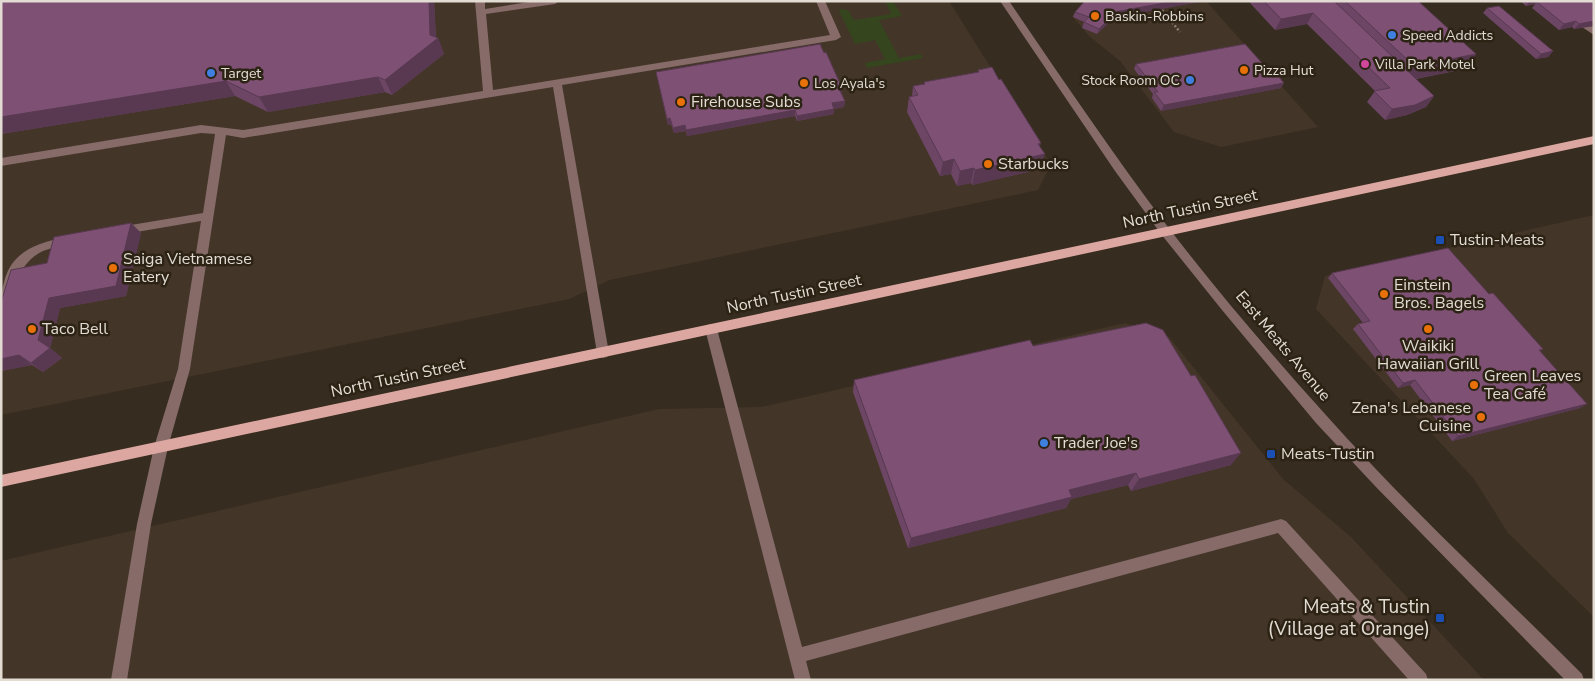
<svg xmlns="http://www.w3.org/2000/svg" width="1595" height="681" viewBox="0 0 1595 681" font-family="'Nunito Sans',sans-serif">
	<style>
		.commercial { fill: #443529 }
		.green { fill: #35451e }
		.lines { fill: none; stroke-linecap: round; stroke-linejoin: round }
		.path { stroke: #888075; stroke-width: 2.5; stroke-dasharray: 2 2; stroke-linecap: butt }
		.minor { fill: #866b68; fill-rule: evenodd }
		.major { fill: #dda7a1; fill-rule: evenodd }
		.wall { fill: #6c4664 }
		.shaded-wall { fill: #583951 }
		.building { fill: #7e5174; stroke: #583951 }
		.food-dot { fill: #e8710a; stroke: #2c2315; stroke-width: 2 }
		.shop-dot { fill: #3f7fe0; stroke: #2c2315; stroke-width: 2 }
		.hotel-dot { fill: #d1479c; stroke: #2c2315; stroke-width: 2 }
		.transit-dot { fill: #1a4fb4; stroke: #2c2315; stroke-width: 2 }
		.labels { text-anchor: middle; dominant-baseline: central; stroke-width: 5; stroke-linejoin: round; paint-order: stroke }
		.far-poi-label { font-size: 14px; fill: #e2dcd3; stroke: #2c2315; text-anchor: start }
		.poi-label { font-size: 16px; fill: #e2dcd3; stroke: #2c2315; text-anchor: start }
		.street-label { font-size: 16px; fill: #e2dcd3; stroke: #2c2315 }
		.near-poi-label { font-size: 19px; fill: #e2dcd3; stroke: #2c2315; text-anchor: end }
	</style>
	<rect width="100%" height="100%" fill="#362c1f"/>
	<g class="commercial">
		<polygon points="1,1 949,1 1051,164 1038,190 610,280 569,299 1,415"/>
		<polygon points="1086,1 1206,1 1318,127 1221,147 1174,132 1120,61 1089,36 1072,16"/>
		<polygon points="1594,215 1594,617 1508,533 1474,479 1316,309 1325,276"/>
		<polygon points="1125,323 1169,337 1283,479 1351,537 1484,680 1,680 1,561 659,409 762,407"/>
	</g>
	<polygon class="green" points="893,1 902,16 879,20 899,58 921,54 923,58 867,68 865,63 885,59 875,40 855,44 839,11 840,9 848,10 854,20 891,14 886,3"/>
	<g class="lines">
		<polyline class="path" points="1162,10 1180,32"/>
		<g class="minor">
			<polygon points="475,1 485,1 485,9 535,1 559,1 555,4 486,14 493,90 830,35 816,1 825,1 841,37 836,40 562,85 609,353 607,357 603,358 599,357 597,353 553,87 243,138 226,135 190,369 168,447 151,524 127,680 111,680 137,524 154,447 178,369 201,221 119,235 113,231 119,227 203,213 215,134 201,133 1,166 1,158 201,125 243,130 483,91"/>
			<path d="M 1000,1 L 1009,1 C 1061,77 1112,153 1168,227 C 1217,291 1271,354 1325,414 C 1406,505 1496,588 1582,674 L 1584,680 L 1565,680 L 1376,487 L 1316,423 L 1222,310 L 1161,234 L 1115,171 Z"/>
			<polygon points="1587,24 1594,27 1594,35 1582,27"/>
			<path d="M 70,236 L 76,240 L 74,243 C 64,246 53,247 43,251 C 20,262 15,285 7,307 L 5,310 L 1,312 C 1,259 21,246 70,236 Z"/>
			<polygon points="711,324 715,325 717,329 802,647 1281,519 1286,521 1426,674 1428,680 1409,680 1278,533 806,661 811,680 795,680 705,329 707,325"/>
		</g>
		<polygon class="major" points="1594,136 1594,144 1,487 1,475"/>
	</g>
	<g class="wall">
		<polygon points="1,1 434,1 436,37 438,38 444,54 392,95 385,92 268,112 235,96 1,134"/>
		<polygon points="1085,1 1204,1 1111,18 1110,21 1097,34 1082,28 1084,22 1073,17 1075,12"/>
		<polygon points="1251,1 1418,1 1476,54 1465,69 1416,79 1434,96 1426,107 1407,115 1385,120 1367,102 1375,91 1307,24 1275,30 1250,3"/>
		<polygon points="1520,1 1594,1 1594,26 1574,29 1572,27 1559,30 1532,8 1535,4 1526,6"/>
		<polygon points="1487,8 1553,51 1548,57 1536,59 1483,13"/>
		<polygon points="824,53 845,101 844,107 834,109 834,114 797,121 795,116 687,136 686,131 674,133 671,124 668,125 656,72"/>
		<polygon points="1136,64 1281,88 1161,111 1152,98 1153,94 1134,69"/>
		<polygon points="978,70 1040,147 1040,169 972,185 971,183 957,186 951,174 940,176 907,112 909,97 912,96 913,86 924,84 924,82 978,72"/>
		<polygon points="131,223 141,233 126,296 60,308 50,348 62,358 43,372 32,365 1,371 1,302 47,263"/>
		<polygon points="1332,273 1489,294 1543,349 1540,351 1580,408 1452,441 1410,385 1398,388 1353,329 1358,324 1363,323 1328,278"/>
		<polygon points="1033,346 1231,465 1131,491 1128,485 1071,499 1066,508 908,548 853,392 854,380"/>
	</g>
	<g class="shaded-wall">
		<polygon points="429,1 434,1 436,40 438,38 444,54 392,95 385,80 430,35"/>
		<polygon points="1175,1 1204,1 1111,18 1110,21 1097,34 1099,29 1109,13"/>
		<polygon points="1530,1 1540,1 1538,3 1537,2 1535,4 1526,6"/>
		<polygon points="1313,13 1307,24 1275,30 1281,19"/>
		<polygon points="1576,21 1572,27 1559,30 1564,24"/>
		<polygon points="1594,21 1594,26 1574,29 1579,24"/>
		<polygon points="1553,51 1548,57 1536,59 1541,54"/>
		<polygon points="1476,54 1465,69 1403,81 1414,66"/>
		<polygon points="378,77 385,92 268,112 259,97"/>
		<polygon points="226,81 235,96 1,134 1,117"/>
		<polygon points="1284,83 1281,88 1161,111 1164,105"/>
		<polygon points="842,88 842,94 839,95 839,89"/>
		<polygon points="1434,96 1426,107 1407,115 1385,120 1392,109"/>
		<polygon points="845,101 844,107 834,109 834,114 797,121 797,116 832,103"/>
		<polygon points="795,110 795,116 687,136 686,130"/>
		<polygon points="670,118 671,124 668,125 667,119"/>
		<polygon points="685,125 686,131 674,133 673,128"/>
		<polygon points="1041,143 1037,156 1045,154 1040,169 972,185 975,170 1038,144"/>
		<polygon points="954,159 951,174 940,176 943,162"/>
		<polygon points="974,168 971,183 957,186 960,171"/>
		<polygon points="131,223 141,233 126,296 60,308 50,348 62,358 43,372 31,363 49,298"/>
		<polygon points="19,355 32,365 1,371 1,359"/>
		<polygon points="1415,380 1410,385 1398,388 1403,383"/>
		<polygon points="1587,404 1580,408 1452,441 1458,436"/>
		<polygon points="1241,453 1231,465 1131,491 1139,479"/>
		<polygon points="1136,473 1128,485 1071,499 1066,508 908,548 911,538 1069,490"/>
	</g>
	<g class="building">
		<polygon points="1,1 429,1 430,35 438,38 385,80 378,77 259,97 226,81 1,117"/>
		<polygon points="1085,1 1175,1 1109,13 1112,16 1099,29 1084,22 1089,17 1075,12"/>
		<polygon points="1264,1 1334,1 1434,96 1415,105 1392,109 1374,91 1390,88 1313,13 1281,19"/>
		<polygon points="1345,1 1418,1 1476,54 1414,66"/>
		<polygon points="1542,1 1594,1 1594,21 1579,24 1576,21 1564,24 1537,2"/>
		<polygon points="1499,6 1553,51 1541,54 1487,8"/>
		<polygon points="820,44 824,53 826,52 842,88 839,89 845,101 832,103 834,109 797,116 795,110 686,130 685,125 673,128 670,118 667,119 656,72"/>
		<polygon points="1245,44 1270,72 1274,71 1284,83 1164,105 1154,92 1158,92 1136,64"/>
		<polygon points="992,67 999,80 1001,79 1041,143 1038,144 1045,154 975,170 974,168 960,171 954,159 943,162 909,97 918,95 913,86 925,84 924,82 979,72 978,70"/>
		<polygon points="131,223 116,286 49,298 38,340 50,348 31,363 19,355 1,359 1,302 11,270 47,263 54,237"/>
		<polygon points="1448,248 1489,294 1493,293 1543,349 1539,350 1587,404 1458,436 1415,380 1403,383 1358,324 1370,321 1332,273"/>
		<polygon points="1146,323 1163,330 1191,376 1195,375 1241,453 1139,479 1136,473 1069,490 1072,497 911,538 854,380 1030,340 1033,346"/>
	</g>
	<g class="food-dot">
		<circle cx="1095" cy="16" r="5"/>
		<circle cx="1244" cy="70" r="5"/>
		<circle cx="804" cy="83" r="5"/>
		<circle cx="681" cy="102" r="5"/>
		<circle cx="988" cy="164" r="5"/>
		<circle cx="113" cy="268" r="5"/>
		<circle cx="1384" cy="294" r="5"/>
		<circle cx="32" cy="329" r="5"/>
		<circle cx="1428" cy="329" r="5"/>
		<circle cx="1474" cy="385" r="5"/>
		<circle cx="1481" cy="417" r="5"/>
	</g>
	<g class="shop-dot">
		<circle cx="1392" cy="35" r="5"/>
		<circle cx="211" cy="73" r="5"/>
		<circle cx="1190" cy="80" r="5"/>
		<circle cx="1044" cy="443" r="5"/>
	</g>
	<circle class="hotel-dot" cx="1365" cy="64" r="5"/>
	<g class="transit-dot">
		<rect x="1435" y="235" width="10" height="10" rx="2.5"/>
		<rect x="1266" y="449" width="10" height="10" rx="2.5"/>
		<rect x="1435" y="613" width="10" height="10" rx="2.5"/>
	</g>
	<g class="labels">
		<g class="far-poi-label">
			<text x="1105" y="16">Baskin-Robbins</text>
			<text x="1402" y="35">Speed Addicts</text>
			<text x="1375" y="64">Villa Park Motel</text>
			<text x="1254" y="70">Pizza Hut</text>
			<text x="221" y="73">Target</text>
			<text x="1180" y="80" text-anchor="end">Stock Room OC</text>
			<text x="814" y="83">Los Ayala's</text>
		</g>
		<g class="poi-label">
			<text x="691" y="102">Firehouse Subs</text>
			<text x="998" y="164">Starbucks</text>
			<text x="1450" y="240">Tustin-Meats</text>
			<text x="123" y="259">Saiga Vietnamese<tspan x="123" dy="18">Eatery</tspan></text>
			<text x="1394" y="285">Einstein<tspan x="1394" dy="18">Bros. Bagels</tspan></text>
			<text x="42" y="329">Taco Bell</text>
			<text x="1428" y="346" text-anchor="middle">Waikiki<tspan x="1428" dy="18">Hawaiian Grill</tspan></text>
			<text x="1484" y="376">Green Leaves<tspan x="1484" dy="18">Tea Café</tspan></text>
			<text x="1471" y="408" text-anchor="end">Zena's Lebanese<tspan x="1471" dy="18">Cuisine</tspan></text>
			<text x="1054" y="443">Trader Joe's</text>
			<text x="1281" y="454">Meats-Tustin</text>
		</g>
		<g class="street-label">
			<text transform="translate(1190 209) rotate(-12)">North Tustin Street</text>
			<text transform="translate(794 294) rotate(-12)">North Tustin Street</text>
			<text transform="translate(1283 346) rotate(50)">East Meats Avenue</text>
			<text transform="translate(398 378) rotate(-12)">North Tustin Street</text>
		</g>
		<g class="near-poi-label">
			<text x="1430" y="607">Meats &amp; Tustin<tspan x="1430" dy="22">(Village at Orange)</tspan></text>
		</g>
	</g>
	<rect width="1595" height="681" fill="none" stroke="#e2dcd3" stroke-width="5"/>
</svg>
